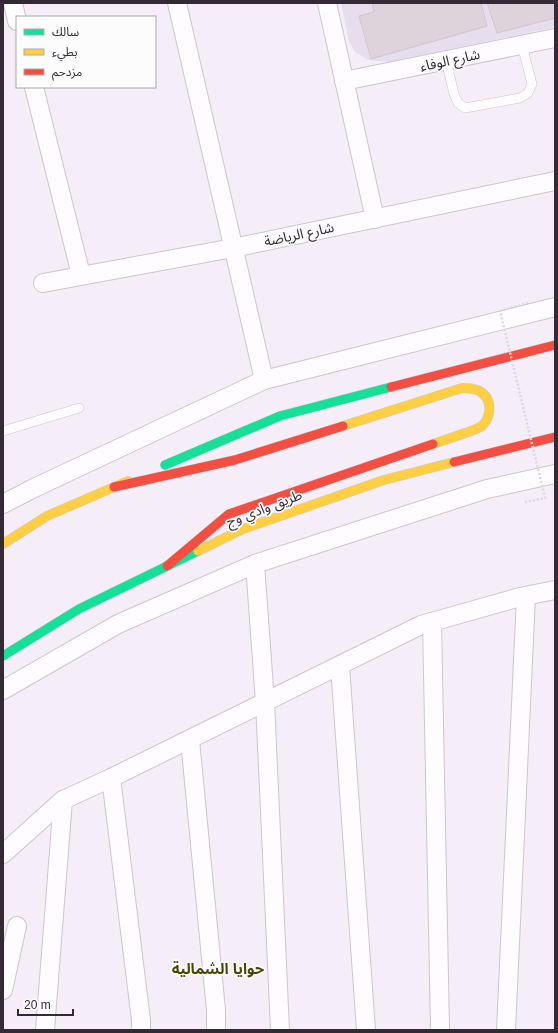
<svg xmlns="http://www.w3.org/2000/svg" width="558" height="1033" viewBox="0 0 558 1033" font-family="Arial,'Noto Sans Arabic',sans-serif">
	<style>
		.education { fill: #e6deef }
		.building { fill: #ded3da; stroke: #d1c6ce }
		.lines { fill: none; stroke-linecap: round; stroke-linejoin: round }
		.lane-casing { stroke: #cdc5d0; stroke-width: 10 }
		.street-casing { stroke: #cdc5d0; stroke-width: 20 }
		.fast-casing { stroke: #cecad0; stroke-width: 10 }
		.slow-casing { stroke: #cecad0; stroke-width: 10 }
		.jam-casing { stroke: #cecad0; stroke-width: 10 }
		.lane { stroke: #fefcfe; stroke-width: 9 }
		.street { stroke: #fefcfe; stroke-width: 18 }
		.fast { stroke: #16e098; stroke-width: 9 }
		.slow { stroke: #ffcf43; stroke-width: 9 }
		.jam { stroke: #f24e42; stroke-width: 9 }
		.path-bridge { stroke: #dcd9dd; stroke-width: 2.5; stroke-dasharray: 2 2; stroke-linecap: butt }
		.labels { text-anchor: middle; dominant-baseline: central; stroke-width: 3.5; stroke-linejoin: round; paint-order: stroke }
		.street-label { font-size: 14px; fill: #332a36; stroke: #fcfcfc }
		.neighbourhood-label { font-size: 15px; font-weight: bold; fill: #494705; stroke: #fcfcfc }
	</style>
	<rect width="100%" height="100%" fill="#f5edf8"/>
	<polygon class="education" points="341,3 555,3 555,27 388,62 368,60 355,52 349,41"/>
	<g class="building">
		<polygon points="372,3 481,3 487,26 371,59 359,16 374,12"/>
		<polygon points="487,3 555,3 555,18 497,33"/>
	</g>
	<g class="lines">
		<g class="lane-casing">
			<g id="lane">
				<polyline points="446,60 454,94 458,103 465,108 520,98 528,93 532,84 522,45"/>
				<polyline points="3,431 79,408"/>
			</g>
		</g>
		<g class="street-casing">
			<g id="street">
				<polyline points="13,3 17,21"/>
				<polyline points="177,3 264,380"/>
				<polyline points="327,3 375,219"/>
				<polyline points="344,81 555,38"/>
				<polyline points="34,87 81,275"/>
				<polyline points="43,283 233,248 555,181"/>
				<polyline points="3,504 32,489 264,380 555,307"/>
				<polyline points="255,564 265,702 280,1030"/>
				<polyline points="432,622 440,1030"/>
				<polyline points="340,666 366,1030"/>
				<polyline points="3,690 118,624 255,564 487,489 555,474"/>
				<polyline points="190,740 216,1010 216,1030"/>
				<polyline points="111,778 141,1020 141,1030"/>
				<polyline points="3,854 63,800 111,778 421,625 520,597 555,590"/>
				<polyline points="3,990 17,926"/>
				<polyline points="45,1030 63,800"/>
				<polyline points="506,1030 526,596"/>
			</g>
		</g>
		<g class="fast-casing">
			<g id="fast">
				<polyline points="165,465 280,416 391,387"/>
				<polyline points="3,656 79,609 198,551"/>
			</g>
		</g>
		<g class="slow-casing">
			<g id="slow">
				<path d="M 343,426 L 462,388 C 467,388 472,388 477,390 C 492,396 493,415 482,426 C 477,430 441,441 433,444"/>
				<polyline points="3,544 47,516 128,481"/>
				<polyline points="198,551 243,529 384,480 454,462"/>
			</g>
		</g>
		<g class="jam-casing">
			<g id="jam">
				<polyline points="391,387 555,345"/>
				<polyline points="454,462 555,437"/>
				<polyline points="114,487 235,460 343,426"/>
				<polyline points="167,566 229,514 433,444"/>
			</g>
		</g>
		<use href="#lane" class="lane"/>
		<use href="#street" class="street"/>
		<use href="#fast" class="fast"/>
		<use href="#slow" class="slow"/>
		<use href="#jam" class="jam"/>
		<polyline class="path-bridge" points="525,502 545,498 500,311 528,303"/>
	</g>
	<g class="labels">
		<g class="street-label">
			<text transform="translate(450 60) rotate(-12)">شارع الوفاء</text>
			<text transform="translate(299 234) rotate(-12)">شارع الرياضة</text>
			<text transform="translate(264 508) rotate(-21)">طريق وادي وج</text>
		</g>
		<g class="neighbourhood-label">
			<text x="218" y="968">حوايا الشمالية</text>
		</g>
	</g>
	<rect width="558" height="1033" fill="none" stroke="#332a36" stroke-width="8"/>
	<rect x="16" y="16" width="140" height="72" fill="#fcfcfc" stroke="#aca8ad"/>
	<rect x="24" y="29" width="20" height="6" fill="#16e098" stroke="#aca8ad"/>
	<text x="52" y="36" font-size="12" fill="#332a36">سالك</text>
	<rect x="24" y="49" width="20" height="6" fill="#ffcf43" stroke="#aca8ad"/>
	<text x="52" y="56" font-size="12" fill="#332a36">بطيء</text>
	<rect x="24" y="69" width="20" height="6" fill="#f24e42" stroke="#aca8ad"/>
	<text x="52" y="76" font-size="12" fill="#332a36">مزدحم</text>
	<path d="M18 1009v6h55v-6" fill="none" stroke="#332a36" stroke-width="2"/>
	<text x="24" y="1009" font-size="12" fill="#332a36" stroke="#fcfcfc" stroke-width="3" paint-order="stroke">20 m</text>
</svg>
